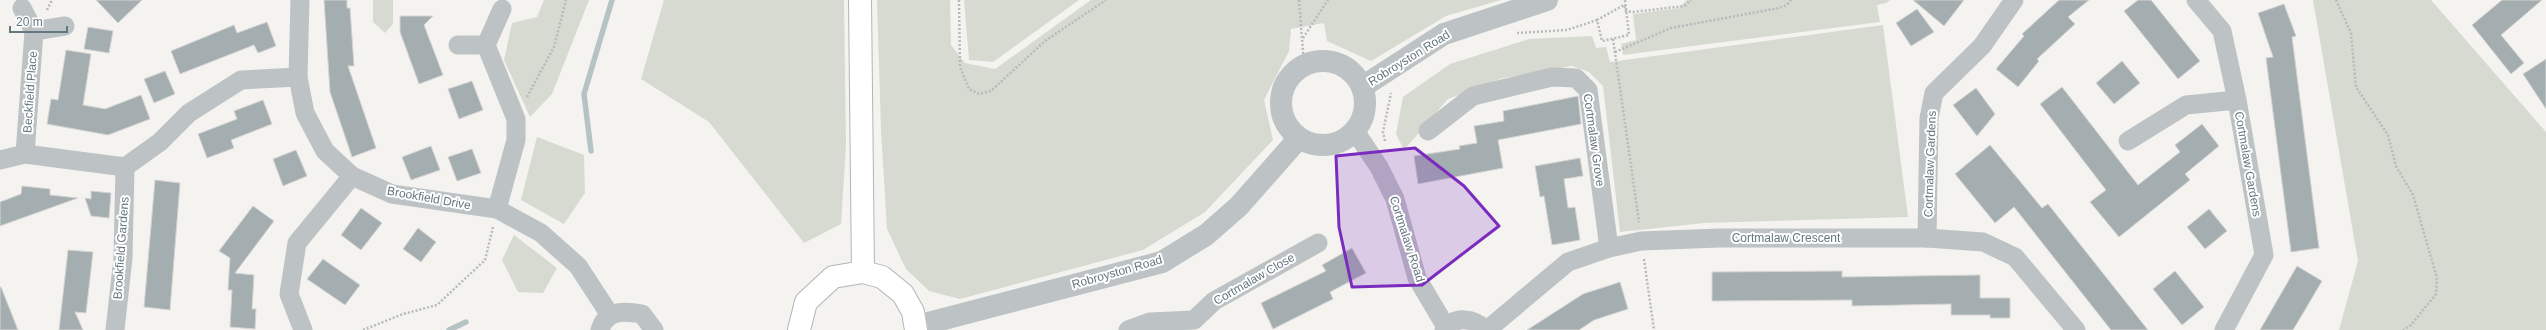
<svg xmlns="http://www.w3.org/2000/svg" width="2546" height="330" viewBox="0 0 2546 330" font-family="Helvetica,sans-serif">
	<style>
		.green { fill: #d6dad1 }
		.lines { fill: none; stroke-linecap: round; stroke-linejoin: round }
		.stream { stroke: #b5c3c5; stroke-width: 5.5 }
		.building { fill: #a4aeb0; stroke: #d5d4d3 }
		.secondary-casing { stroke: #afb6b8; stroke-width: 24 }
		.path { stroke: #b7babc; stroke-width: 2.5; stroke-dasharray: 2 2; stroke-linecap: butt }
		.minor { stroke: #bdc2c4; stroke-width: 19 }
		.tertiary { stroke: #bdc2c4; stroke-width: 22 }
		.secondary { stroke: #fff; stroke-width: 22 }
		.marked { fill: #7b2cbf; fill-opacity: 0.2; stroke: #7b2cbf; stroke-width: 3; stroke-linejoin: round }
		.labels { text-anchor: middle; dominant-baseline: central; stroke-width: 4; stroke-linejoin: round; paint-order: stroke }
		.street-label { font-size: 12px; fill: #64777f; stroke: #fff }
	</style>
	<rect width="100%" height="100%" fill="#f4f3f0"/>
	<g class="green">
		<polygon points="373,0 393,0 393,24 385,33 373,22"/>
		<polygon points="544,0 589,0 552,94 530,117 504,60 512,23 537,17"/>
		<polygon points="664,0 844,0 846,145 841,224 804,243 709,122 641,79"/>
		<polygon points="877,0 950,0 951,45 965,63 995,69 1091,0 1501,0 1446,16 1371,61 1327,41 1324,23 1291,29 1289,51 1264,100 1273,140 1205,212 1143,250 960,299 929,291 906,269 887,229 881,130"/>
		<polygon points="964,0 1079,0 993,62 969,60"/>
		<polygon points="1687,0 1890,0 1886,3 1877,5 1880,22 1623,55 1621,44 1636,40 1633,14 1679,8"/>
		<polygon points="2313,0 2431,0 2546,132 2546,330 2339,330 2358,261"/>
		<polygon points="1883,25 1908,217 1704,223 1620,232 1603,86 1589,72 1572,66 1503,78 1448,99 1404,150 1396,134 1403,97 1450,64 1529,39 1592,36 1596,48 1606,47 1610,62"/>
		<polygon points="537,137 584,155 585,193 564,224 521,200"/>
		<polygon points="514,235 557,268 543,293 518,292 502,260"/>
	</g>
	<g class="lines">
		<g class="stream">
			<polyline points="591,151 584,94 612,0"/>
			<polyline points="449,330 466,322"/>
		</g>
	</g>
	<g class="building">
		<polygon points="96,0 142,0 118,23"/>
		<polygon points="324,0 347,0 347,8 350,8 354,66 348,66 376,148 352,157 330,92"/>
		<polygon points="1913,0 1964,0 1944,26"/>
		<polygon points="2059,0 2089,0 2068,17 2075,24 2037,59 2039,61 2018,87 1996,69 2024,36 2022,34"/>
		<polygon points="2138,0 2151,0 2200,61 2178,79 2124,11"/>
		<polygon points="2502,0 2542,0 2501,35 2524,63 2511,74 2472,25"/>
		<polygon points="2284,4 2296,36 2292,37 2319,248 2291,252 2266,58 2273,57 2258,13"/>
		<polygon points="1917,9 1934,32 1911,46 1896,23"/>
		<polygon points="400,16 433,16 424,25 443,75 419,84 400,32"/>
		<polygon points="267,22 276,46 258,53 254,45 180,74 171,51 234,25 237,33"/>
		<polygon points="88,27 113,31 109,53 84,49"/>
		<polygon points="66,50 91,54 83,105 105,109 141,95 150,119 108,135 47,124 51,99 58,100"/>
		<polygon points="2546,59 2546,109 2523,74"/>
		<polygon points="2122,61 2140,83 2114,104 2096,83"/>
		<polygon points="165,71 175,94 154,103 144,79"/>
		<polygon points="472,81 483,110 459,119 448,89"/>
		<polygon points="2062,87 2138,185 2180,152 2175,145 2202,124 2219,146 2185,174 2190,180 2119,237 2090,202 2106,190 2040,104"/>
		<polygon points="1976,88 1995,114 1977,136 1953,105"/>
		<polygon points="1578,96 1581,124 1498,140 1503,168 1418,184 1414,156 1460,149 1459,146 1477,143 1474,126 1504,121 1503,111"/>
		<polygon points="263,100 272,124 231,140 234,148 207,158 198,134 237,119 234,111"/>
		<polygon points="1990,145 2042,208 2048,204 2148,330 2111,330 2014,207 1995,223 1955,174"/>
		<polygon points="431,146 440,170 411,180 402,157"/>
		<polygon points="472,149 481,173 457,181 448,157"/>
		<polygon points="296,150 307,176 283,186 273,159"/>
		<polygon points="1580,158 1583,176 1564,179 1568,208 1575,207 1580,240 1552,245 1544,196 1540,197 1535,166"/>
		<polygon points="155,180 180,183 170,310 144,307"/>
		<polygon points="22,186 50,189 50,195 78,198 0,226 0,202 21,194"/>
		<polygon points="91,191 111,193 109,218 91,216 85,198 91,199"/>
		<polygon points="253,206 274,221 235,273 254,275 252,309 256,309 255,329 230,327 232,290 228,290 230,258 219,251"/>
		<polygon points="361,208 382,223 361,250 341,235"/>
		<polygon points="2209,209 2227,231 2205,249 2187,227"/>
		<polygon points="418,228 436,242 421,262 403,249"/>
		<polygon points="1352,248 1366,273 1330,292 1333,299 1273,329 1261,303 1326,271 1322,265"/>
		<polygon points="68,250 93,252 86,313 75,312 83,330 59,330"/>
		<polygon points="323,259 360,285 345,305 307,279"/>
		<polygon points="2297,266 2322,281 2299,320 2293,330 2260,330"/>
		<polygon points="1842,271 1842,277 1980,275 1980,298 2010,298 2010,318 1990,318 1990,315 1951,315 1951,304 1852,306 1852,300 1712,301 1712,272"/>
		<polygon points="2175,271 2204,307 2182,325 2153,289"/>
		<polygon points="1620,282 1628,309 1594,320 1579,330 1527,330 1583,294"/>
		<polygon points="0,287 1,287 18,330 0,330"/>
	</g>
	<g class="lines">
		<g class="secondary-casing">
			<g id="secondary">
				<polyline points="860,0 863,272"/>
				<polyline points="799,330 806,302 833,277 863,272 882,277 903,294 913,312 916,330"/>
			</g>
		</g>
		<g class="path">
			<polyline points="959,0 960,67 969,89 979,94 991,91 1045,41 1106,0"/>
			<polyline points="1299,0 1304,64"/>
			<polyline points="2336,0 2351,33 2356,87 2388,135 2396,166 2413,195 2437,278 2436,294 2411,325 2403,330"/>
			<polyline points="47,10 52,0"/>
			<polyline points="1597,20 1624,5 1626,11 1633,12 1684,6 1691,0"/>
			<polyline points="1517,33 1567,30 1597,20 1602,41 1629,35 1625,0"/>
			<polyline points="1303,38 1328,0"/>
			<polyline points="1613,39 1639,222"/>
			<polyline points="1615,52 1671,28 1779,8 1787,5 1791,0"/>
			<polyline points="527,97 554,47 566,0"/>
			<polyline points="1385,141 1383,132 1391,93"/>
			<polyline points="1644,259 1654,330"/>
			<polyline points="363,330 403,314 437,305 485,260 493,227"/>
		</g>
		<g class="minor">
			<polyline points="300,0 298,77 305,113 325,151 352,176 392,194 497,209 541,233 578,266 610,315"/>
			<polyline points="2196,0 2222,31 2237,100 2264,255 2224,330"/>
			<polyline points="22,8 34,31 65,26"/>
			<polyline points="458,45 486,45 502,9"/>
			<polyline points="486,45 516,119 516,140 497,209"/>
			<polyline points="1355,131 1379,167 1395,199 1417,278 1446,327"/>
			<polyline points="1428,131 1473,96 1552,77 1576,78 1588,90 1609,248"/>
			<polyline points="2128,141 2186,105 2237,100"/>
			<polyline points="25,154 34,31"/>
			<polyline points="0,160 25,154 125,167 160,142 189,113 241,80 298,77"/>
			<polyline points="1927,238 1929,118 1934,93 1982,46 2014,0"/>
			<polyline points="115,330 123,258 125,167"/>
			<polyline points="303,330 289,294 297,243 352,176"/>
			<path d="M 600,330 C 606,309 626,311 642,314 L 654,330"/>
			<polyline points="1128,330 1150,322 1194,320 1214,301 1318,243"/>
			<path d="M 1444,330 C 1455,315 1474,318 1486,330"/>
			<polyline points="1487,330 1568,262 1609,248 1641,241 1719,238 1927,238 1983,242 2015,257 2076,330"/>
		</g>
		<g class="tertiary">
			<circle cx="1323" cy="103" r="42"/>
			<polyline points="1362,87 1444,34 1547,0"/>
			<polyline points="917,326 1162,262 1206,235 1239,206 1299,138"/>
		</g>
		<use href="#secondary" class="secondary"/>
	</g>
	<path class="marked" d="M 1415,148 L 1464,186 L 1499,226 L 1422,285 L 1352,287 L 1339,227 L 1336,156 Z"/>
	<g class="labels">
		<g class="street-label">
			<text transform="translate(1409 58) rotate(-32)">Robroyston Road</text>
			<text transform="translate(30 92) rotate(-86)">Beckfield Place</text>
			<text transform="translate(1594 140) rotate(82)">Cortmalaw Grove</text>
			<text transform="translate(1930 164) rotate(-88)">Cortmalaw Gardens</text>
			<text transform="translate(2248 164) rotate(80)">Cortmalaw Gardens</text>
			<text transform="translate(429 198) rotate(10)">Brookfield Drive</text>
			<text x="1786" y="238">Cortmalaw Crescent</text>
			<text transform="translate(1407 239) rotate(72)">Cortmalaw Road</text>
			<text transform="translate(121 248) rotate(-86)">Brookfield Gardens</text>
			<text transform="translate(1117 272) rotate(-16)">Robroyston Road</text>
			<text transform="translate(1254 279) rotate(-30)">Cortmalaw Close</text>
		</g>
	</g>
	<path d="M10 26v6h57v-6" fill="none" stroke="#64777f" stroke-width="2"/>
	<text x="16" y="26" font-size="12" fill="#64777f" stroke="#ffffff" stroke-width="3" paint-order="stroke">20 m</text>
</svg>
